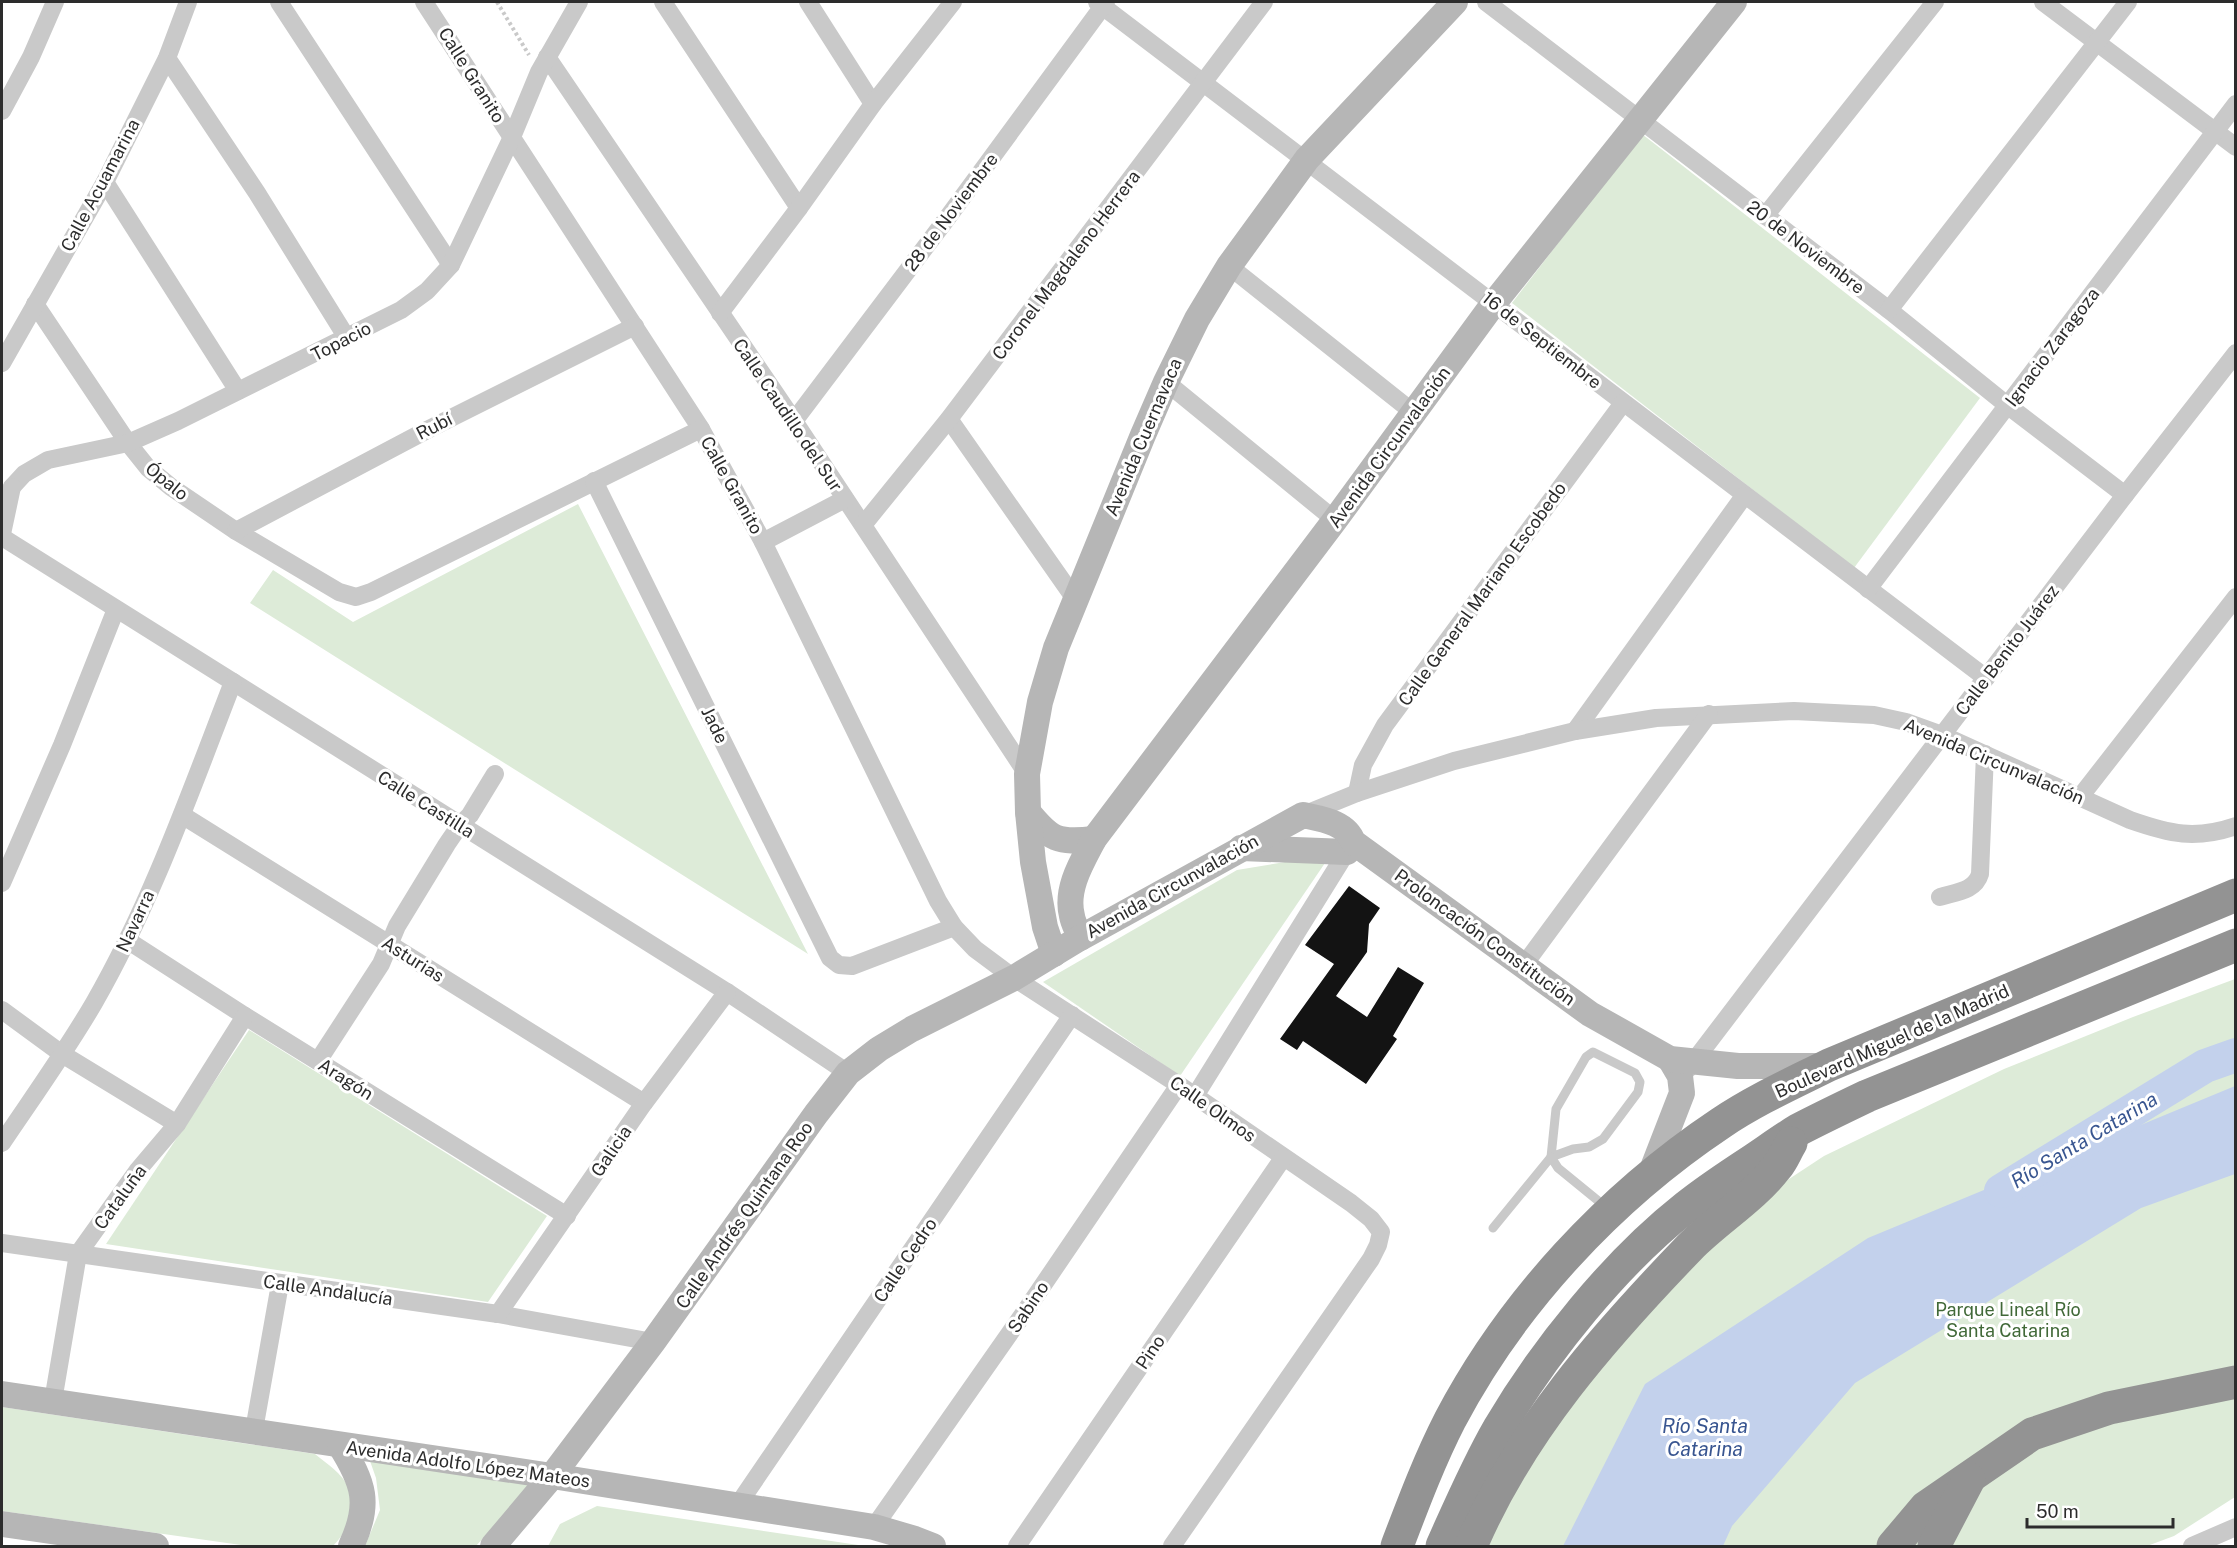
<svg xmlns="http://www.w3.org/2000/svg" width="2237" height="1548" viewBox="0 0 2237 1548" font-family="'Public Sans',sans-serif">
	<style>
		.green { fill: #ddebd8 }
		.water { fill: #c3d1ec }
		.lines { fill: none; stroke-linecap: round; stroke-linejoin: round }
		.river { stroke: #c3d1ec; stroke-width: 34 }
		.building { fill: #131313 }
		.path { stroke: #c9c9c9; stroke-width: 4; stroke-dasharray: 3 3; stroke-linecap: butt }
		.lane { stroke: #c9c9c9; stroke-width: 9 }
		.street { stroke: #c9c9c9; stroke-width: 18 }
		.secondary { stroke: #b6b6b6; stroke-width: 26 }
		.highway { stroke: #939393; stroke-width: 33 }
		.labels { text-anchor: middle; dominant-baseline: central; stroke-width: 6; stroke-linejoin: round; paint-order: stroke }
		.street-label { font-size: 18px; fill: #2c2c2c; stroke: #fff }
		.park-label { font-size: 18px; fill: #416938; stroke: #fff }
		.water-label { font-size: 20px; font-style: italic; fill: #385590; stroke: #fff }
	</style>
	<rect width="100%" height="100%" fill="#fff"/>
	<g class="green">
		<polygon points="1642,134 1980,398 1854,568 1512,303"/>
		<polygon points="578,504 808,954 250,603 273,570 353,622"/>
		<polygon points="1291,861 1325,863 1180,1076 1043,982 1237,870"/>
		<polygon points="2235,979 2235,1497 2174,1536 2147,1546 1487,1546 1492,1532 1605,1340 1777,1187 1824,1156 2004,1069 2133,1017"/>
		<polygon points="249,1030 547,1216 488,1302 106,1244"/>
		<path d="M 2,1407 L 315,1454 C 326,1463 343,1474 348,1487 C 358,1509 348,1531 333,1546 L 248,1546 L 2,1511 Z"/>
		<polygon points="370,1461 532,1484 476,1546 365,1546 380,1510 376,1478"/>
		<polygon points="597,1506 865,1546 868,1546 548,1546 560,1524"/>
	</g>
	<polygon class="water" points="2235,1086 2235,1174 2141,1208 1855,1383 1732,1526 1723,1546 1563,1546 1645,1384 1868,1238"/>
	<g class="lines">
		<polyline class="river" points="2001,1191 2205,1066 2236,1055"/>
	</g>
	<polygon class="building" points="1349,886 1380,908 1369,924 1367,952 1336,996 1367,1017 1398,967 1424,983 1393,1036 1397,1039 1366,1084 1303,1041 1297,1050 1280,1039 1334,964 1305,945"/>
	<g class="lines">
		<polyline class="path" points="497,2 529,55"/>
		<g class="lane">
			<polygon points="1593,1052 1635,1073 1640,1082 1638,1092 1603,1139 1589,1147 1573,1149 1551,1157 1556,1109 1586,1057"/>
			<polyline points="1493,1228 1551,1157 1558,1168 1607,1208"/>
		</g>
		<g class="street">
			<polyline points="279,2 451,265"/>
			<polyline points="424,2 701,429 763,542 938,901 954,927 975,949 1014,978 1179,1085 1351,1203 1371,1219 1381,1232 1378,1245 1371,1259 1172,1546"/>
			<polyline points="663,2 799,208"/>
			<polyline points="808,2 873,104"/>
			<polyline points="1097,2 1986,678"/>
			<polyline points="1486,2 1889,310 2007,405 2125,495"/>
			<polyline points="2043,2 2236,147"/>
			<polyline points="547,57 794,421 1027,774"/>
			<polyline points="167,58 257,193 347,338"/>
			<polyline points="2,111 31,57 55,2"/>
			<polyline points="105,182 238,391"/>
			<polyline points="1765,216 1935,2"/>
			<polyline points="1229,266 1414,413"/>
			<polyline points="35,304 128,443 148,468 171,487 236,531 339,592 356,597 371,592 701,429"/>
			<polyline points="1889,310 2128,2"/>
			<polyline points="720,313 799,208 873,104 953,2"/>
			<polyline points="2,363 105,182 167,58 188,2"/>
			<polyline points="1166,382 1335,520"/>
			<polyline points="949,419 1075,599"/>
			<polyline points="794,421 945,221 1106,2"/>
			<polyline points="594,481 830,958 839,965 852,966 954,927"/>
			<polyline points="12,487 24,474 48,460 128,443 178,421 401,310 427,291 451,265 512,137 539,72 579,2"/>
			<polyline points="863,525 949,419 1264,2"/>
			<polyline points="236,531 429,429 635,326"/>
			<polyline points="2,534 12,487"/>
			<polyline points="2,537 727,992 848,1073"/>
			<polyline points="763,542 845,499"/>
			<polyline points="1868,589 2236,104"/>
			<polyline points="1575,731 1744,496"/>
			<polyline points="1357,793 1363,765 1385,725 1623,403"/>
			<polyline points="2080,797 2236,597"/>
			<polyline points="182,815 644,1103"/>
			<path d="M 1303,815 L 1357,793 L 1454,761 L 1575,731 L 1656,718 L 1794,711 L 1874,715 L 1906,722 L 1942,735 L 2130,820 C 2170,834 2195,840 2236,826"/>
			<polyline points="2,883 62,745 116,609"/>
			<path d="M 1940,897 C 1956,892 1975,891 1980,874 L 1985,754"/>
			<polyline points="127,940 245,1016 567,1216"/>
			<polyline points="1524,965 1709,714"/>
			<polyline points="2,1010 62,1054 177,1124"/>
			<polyline points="318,1061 381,964 397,926 447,844 460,825 470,815 495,774"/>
			<polyline points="1688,1069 2125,495 2236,353"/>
			<polyline points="1195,1096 1351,845"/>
			<path d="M 2,1143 C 33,1097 66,1051 94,1003 C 152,902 191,790 233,682"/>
			<polyline points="2,1243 498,1314 653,1342"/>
			<polyline points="498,1314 644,1103 727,992"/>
			<polyline points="53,1401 78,1254 138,1170 177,1124 245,1016"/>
			<polyline points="254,1430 280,1284"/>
			<polyline points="737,1506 1072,1015"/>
			<polyline points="874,1527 1024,1313 1179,1085"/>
			<polyline points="1017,1546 1283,1158"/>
			<polyline points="2192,1546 2236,1527"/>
		</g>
		<g class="secondary">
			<path d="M 1028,812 C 1051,840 1057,843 1094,839"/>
			<polyline points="1241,848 1347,852"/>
			<path d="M 1080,938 C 1078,931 1073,923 1072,916 C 1065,889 1082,862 1094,839 L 1335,520 L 1494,303 L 1734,2"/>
			<polyline points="1054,954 1045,927 1033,862 1028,812 1027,774 1040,702 1056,648 1143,435 1166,382 1197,319 1229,266 1307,159 1455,2"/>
			<polyline points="1649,1178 1682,1093 1680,1076 1670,1059"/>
			<polyline points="2,1394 552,1476 874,1527 915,1539 933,1546"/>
			<path d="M 340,1445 C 364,1483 371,1504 351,1546"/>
			<polyline points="2,1524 156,1546"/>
			<path d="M 493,1546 L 552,1476 L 653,1342 L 816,1114 L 848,1073 L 879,1049 L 912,1029 L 1014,978 L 1080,938 L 1303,815 C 1321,819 1346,822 1353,842 L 1590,1014 L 1670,1059 L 1738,1066 L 1820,1066"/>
		</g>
		<g class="highway">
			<path d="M 1397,1546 C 1413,1504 1429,1461 1450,1420 C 1512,1302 1610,1197 1721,1123 C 1755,1100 1793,1083 1829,1065 L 2236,895"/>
			<path d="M 1442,1546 C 1460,1506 1477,1466 1499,1428 C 1545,1350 1615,1263 1686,1207 C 1707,1190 1730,1175 1753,1160 C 1768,1150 1783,1139 1798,1130 C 1821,1118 1844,1107 1867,1096 L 2236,945"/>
			<path d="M 1471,1546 C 1520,1431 1604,1336 1690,1247 C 1718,1219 1753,1198 1777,1167 C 1783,1160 1786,1151 1791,1143"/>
			<polyline points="1893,1546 1926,1507 2032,1434 2109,1408 2236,1382"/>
			<polyline points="1934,1546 1969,1479"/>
		</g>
	</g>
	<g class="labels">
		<g class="street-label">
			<text transform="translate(472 75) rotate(58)">Calle Granito</text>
			<text transform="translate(100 185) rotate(-62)">Calle Acuamarina</text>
			<text transform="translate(951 212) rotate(-53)">28 de Noviembre</text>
			<text transform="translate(1806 247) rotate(37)">20 de Noviembre</text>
			<text transform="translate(1066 265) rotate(-53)">Coronel Magdaleno Herrera</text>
			<text transform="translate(1542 340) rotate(38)">16 de Septiembre</text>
			<text transform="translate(341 341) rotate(-27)">Topacio</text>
			<text transform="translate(2052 347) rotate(-53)">Ignacio Zaragoza</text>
			<text transform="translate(788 415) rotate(56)">Calle Caudillo del Sur</text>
			<text transform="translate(434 426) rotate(-27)">Rubí</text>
			<text transform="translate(1143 437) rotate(-67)">Avenida Cuernavaca</text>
			<text transform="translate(1389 447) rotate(-54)">Avenida Circunvalación</text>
			<text transform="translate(167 481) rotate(39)">Ópalo</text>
			<text transform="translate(732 485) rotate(61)">Calle Granito</text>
			<text transform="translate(1482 594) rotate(-54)">Calle General Mariano Escobedo</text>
			<text transform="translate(2007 650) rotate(-53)">Calle Benito Juárez</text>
			<text transform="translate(715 725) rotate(64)">Jade</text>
			<text transform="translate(1994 761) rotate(23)">Avenida Circunvalación</text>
			<text transform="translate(426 804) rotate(32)">Calle Castilla</text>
			<text transform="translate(1172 886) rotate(-29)">Avenida Circunvalación</text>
			<text transform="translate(135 921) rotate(-65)">Navarra</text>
			<text transform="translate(1485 937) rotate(36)">Proloncación Constitución</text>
			<text transform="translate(413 959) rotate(32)">Asturias</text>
			<text transform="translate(1892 1041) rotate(-24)">Boulevard Miguel de la Madrid</text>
			<text transform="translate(346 1079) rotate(32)">Aragón</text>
			<text transform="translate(1213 1109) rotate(35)">Calle Olmos</text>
			<text transform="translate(611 1151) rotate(-56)">Galicia</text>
			<text transform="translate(120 1197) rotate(-54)">Cataluña</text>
			<text transform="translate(744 1215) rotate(-55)">Calle Andrés Quintana Roo</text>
			<text transform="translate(905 1260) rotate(-56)">Calle Cedro</text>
			<text transform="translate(328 1290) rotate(8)">Calle Andalucía</text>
			<text transform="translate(1028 1307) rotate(-56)">Sabino</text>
			<text transform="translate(1150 1352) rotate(-56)">Pino</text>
			<text transform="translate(468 1464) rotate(8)">Avenida Adolfo López Mateos</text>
		</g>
		<g class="park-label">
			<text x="2008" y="1309">Parque Lineal Río<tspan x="2008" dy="21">Santa Catarina</tspan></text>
		</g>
		<g class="water-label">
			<text transform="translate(2084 1140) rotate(-31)">Río Santa Catarina</text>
			<text x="1705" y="1426">Río Santa<tspan x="1705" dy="23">Catarina</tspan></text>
		</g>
	</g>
	<rect width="2237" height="1548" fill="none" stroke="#2c2c2c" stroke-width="6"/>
	<path d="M2027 1518v9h146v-9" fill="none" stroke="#2c2c2c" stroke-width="3"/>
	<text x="2036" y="1518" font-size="18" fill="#2c2c2c" stroke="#ffffff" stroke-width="4.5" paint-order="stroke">50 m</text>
</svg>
